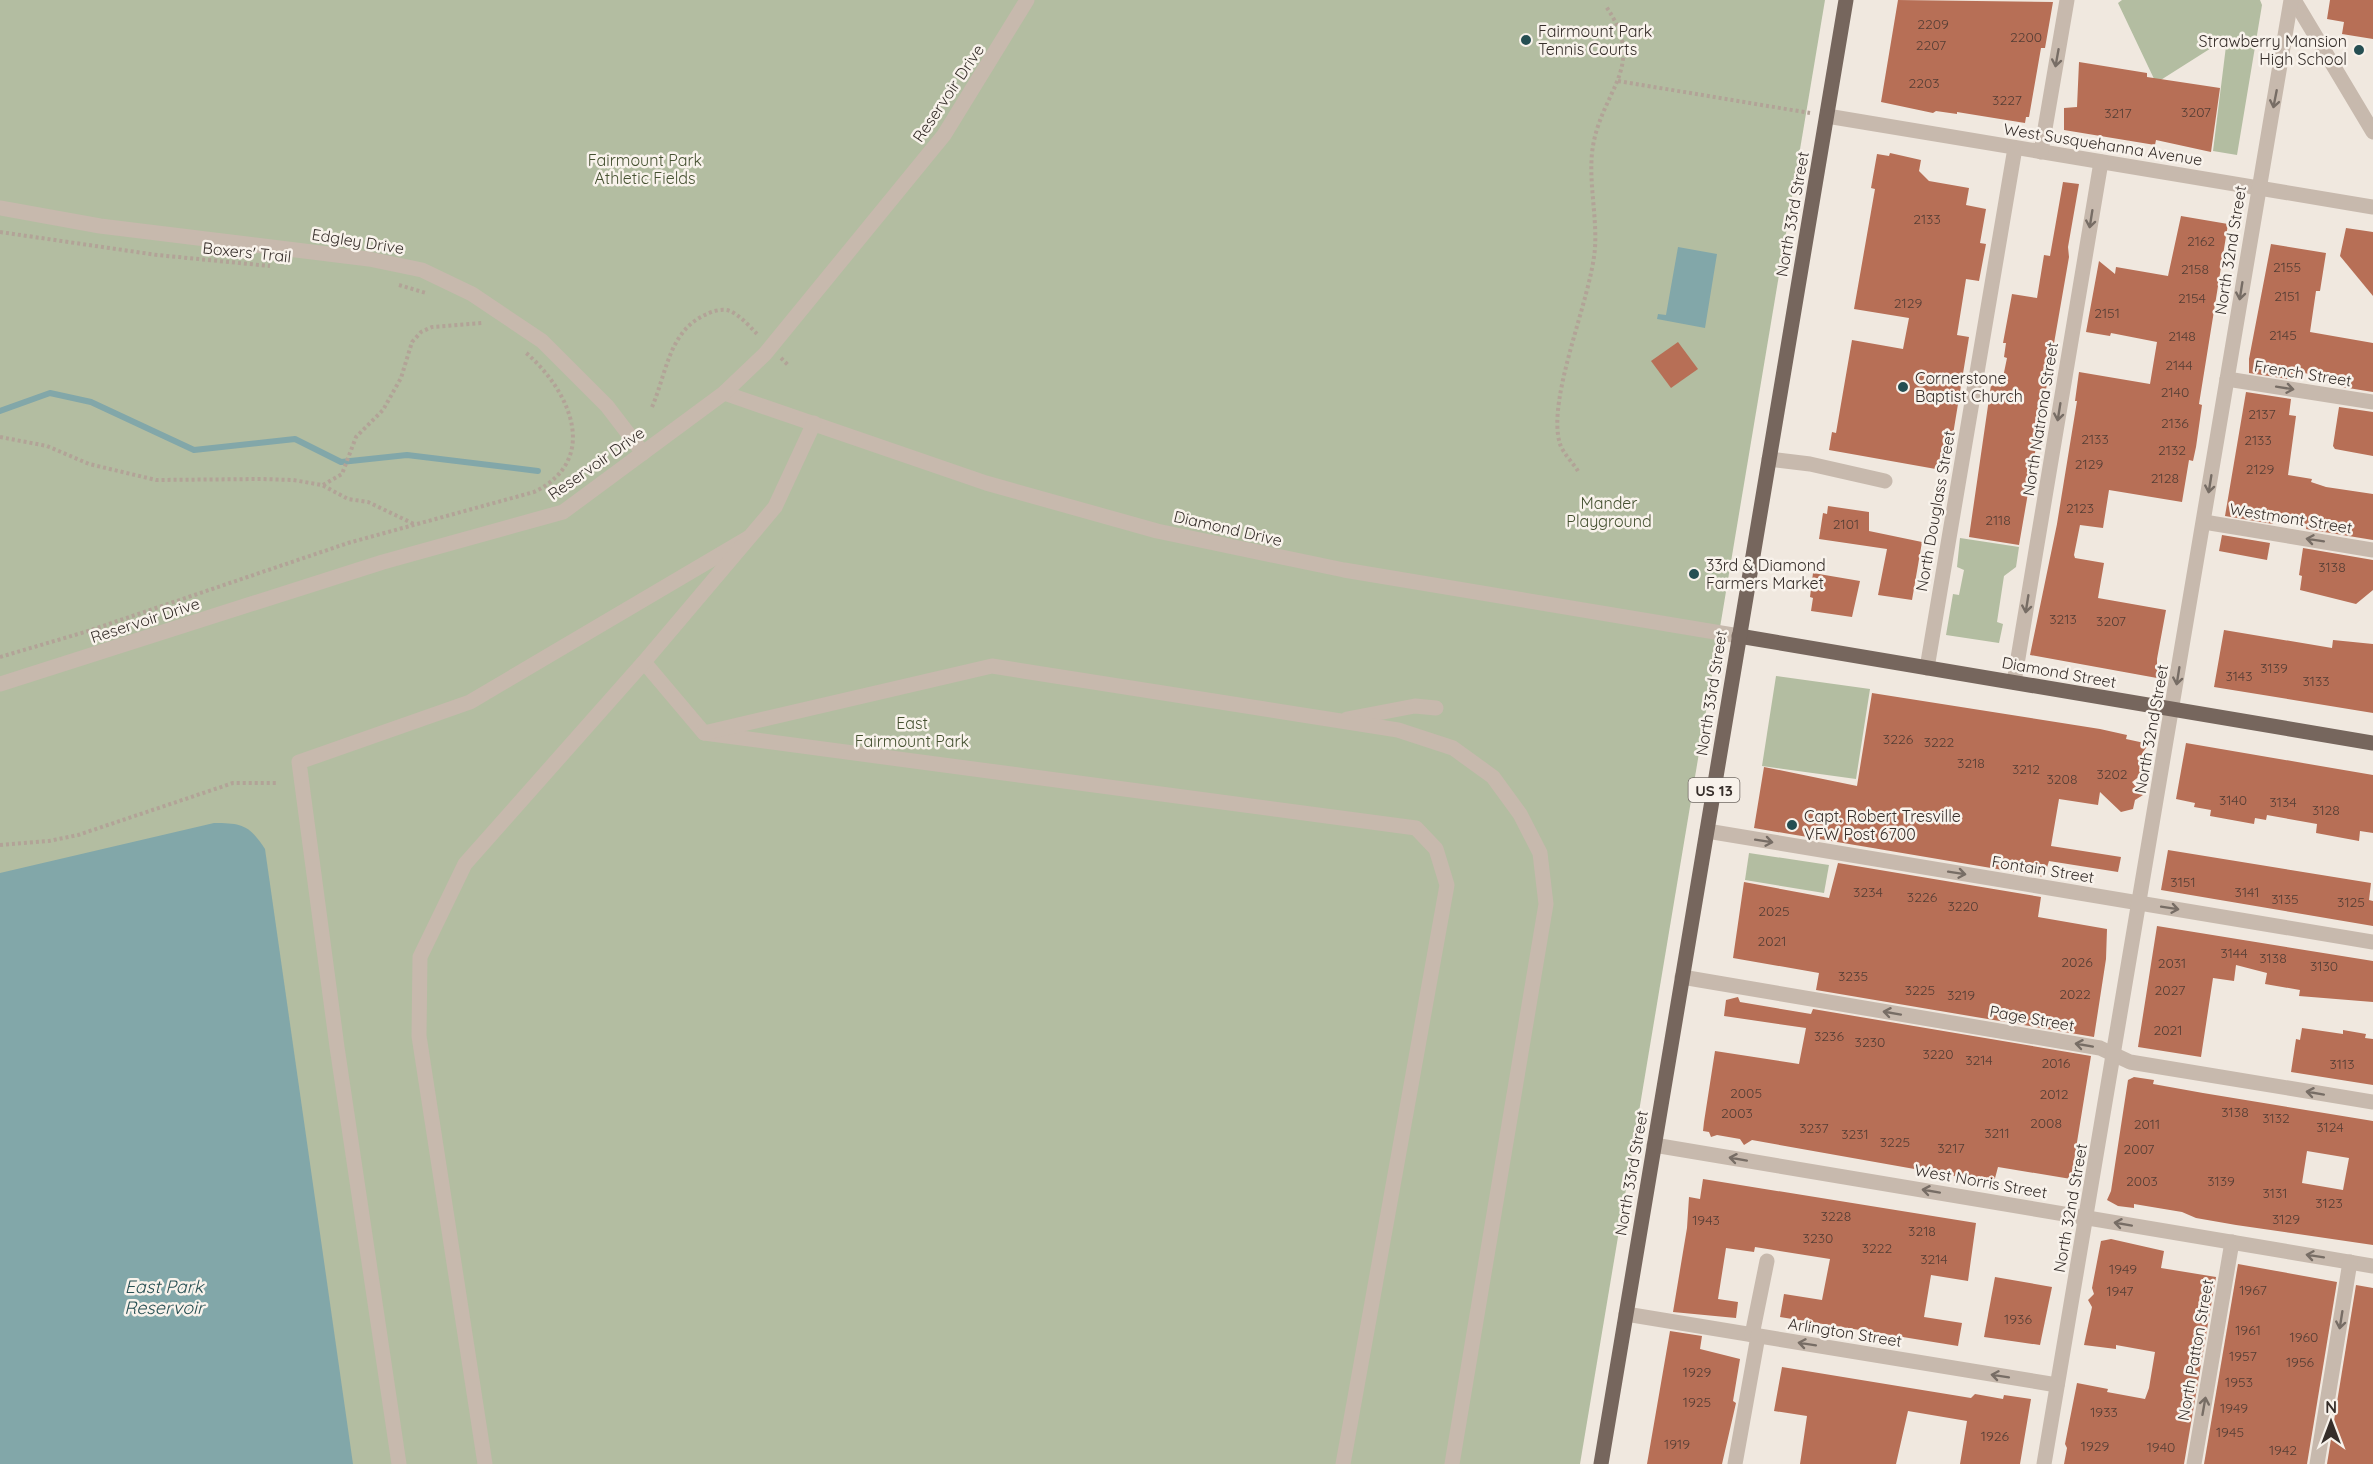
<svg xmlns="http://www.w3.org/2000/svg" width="2373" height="1464" viewBox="0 0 2373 1464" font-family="Quicksand,sans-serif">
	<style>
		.green { fill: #b3bda1 }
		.water { fill: #82a7a9 }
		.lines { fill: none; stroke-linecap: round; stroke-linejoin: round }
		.stream { stroke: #82a7a9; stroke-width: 6 }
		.building { fill: #b76f56; fill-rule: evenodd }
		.path { stroke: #b2a397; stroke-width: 4; stroke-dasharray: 3 3; stroke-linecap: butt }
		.minor { stroke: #c7b9ad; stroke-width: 15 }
		.major { stroke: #76665d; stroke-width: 15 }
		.oneway { stroke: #776d65 }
		.poi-dot { fill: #254e52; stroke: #f8f2eb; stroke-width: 2 }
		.labels { text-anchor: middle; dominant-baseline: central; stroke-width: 5; stroke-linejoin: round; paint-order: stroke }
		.number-label { font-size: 14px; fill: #563e35 }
		.shield { fill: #f8f2eb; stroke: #706964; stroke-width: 1.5 }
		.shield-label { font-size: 15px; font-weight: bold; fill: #362e2a }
		.poi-label { font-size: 16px; fill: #362e2a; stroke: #f8f2eb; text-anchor: start }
		.street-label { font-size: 16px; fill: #362e2a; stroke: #f8f2eb }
		.park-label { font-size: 16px; fill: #455131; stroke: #f8f2eb }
		.water-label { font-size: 18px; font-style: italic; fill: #254e52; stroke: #f8f2eb }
	</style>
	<rect width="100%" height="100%" fill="#f0e8df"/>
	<g class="green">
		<polygon points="0,0 1825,0 1580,1464 0,1464"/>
		<polygon points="2122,0 2260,0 2262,5 2237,155 2213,151 2227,38 2156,83 2118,3"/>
		<polygon points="1960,538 2019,547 2016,567 2004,576 1997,622 2003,624 1999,643 1946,635 1953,594 1959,595 1964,570 1957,567"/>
		<polygon points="1776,676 1870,689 1856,779 1762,766"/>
		<polygon points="1749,853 1829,865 1824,893 1745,880"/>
	</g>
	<g class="water">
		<polygon points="1678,247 1717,254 1705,328 1657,319 1658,314 1666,315"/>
		<path d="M 214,823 C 242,823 249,825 265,849 L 353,1464 L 0,1464 L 0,873 Z"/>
	</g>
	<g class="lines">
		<polyline class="stream" points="0,411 50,393 91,402 194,450 295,439 341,462 407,455 538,471"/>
	</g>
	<g class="building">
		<polygon points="1898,0 2053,2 2045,48 2041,48 2029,117 2026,117 2025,123 1957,112 1957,114 1936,111 1933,113 1881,102"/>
		<polygon points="2330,0 2373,0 2373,39 2342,34 2344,22 2327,19"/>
		<polygon points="2079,62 2147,73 2147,77 2220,88 2211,152 2156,140 2155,145 2064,130 2064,108 2077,107"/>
		<polygon points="1890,153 1921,160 1919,171 1929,181 1969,188 1966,205 1986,209 1980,243 1986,244 1979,281 1966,279 1957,335 1969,337 1947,471 1829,450 1832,432 1836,433 1852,340 1903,349 1909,318 1854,309 1875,189 1871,188 1877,154 1889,156"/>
		<polygon points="2063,182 2079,184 2068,247 2069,257 2019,545 1969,537 1991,385 2001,387 2007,358 2004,357 2006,343 2003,343 2012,294 2037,298 2044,255 2050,256"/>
		<polygon points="2181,216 2228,224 2199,404 2202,405 2196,447 2193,461 2189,460 2182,502 2109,490 2103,528 2080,525 2074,555 2075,558 2104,563 2098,598 2166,610 2157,659 2157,678 2030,655 2057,524 2077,401 2075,401 2079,372 2150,384 2157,342 2111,333 2110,336 2086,332 2099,261 2115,274 2116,267 2168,276"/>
		<polygon points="2346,228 2373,232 2373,296 2340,256"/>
		<polygon points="2271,244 2326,253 2320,291 2316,291 2310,332 2373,343 2373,392 2342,387 2343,380 2304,373 2296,372 2295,380 2249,373 2249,359"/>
		<polygon points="1678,342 1698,369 1671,388 1651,361"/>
		<polygon points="2246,392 2291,399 2289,415 2296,416 2288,475 2312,479 2311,482 2326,487 2373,494 2373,540 2306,529 2307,524 2274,519 2273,524 2225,516"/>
		<polygon points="2339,407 2373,412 2373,456 2335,449 2333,446"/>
		<polygon points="1828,506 1869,512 1869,531 1922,542 1912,600 1878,595 1887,549 1819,539 1823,513 1827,514"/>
		<polygon points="2222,535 2270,543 2267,560 2219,551"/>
		<polygon points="2303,548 2373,560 2373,590 2356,604 2300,590 2302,576 2299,575"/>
		<polygon points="1813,573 1860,581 1852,617 1811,611 1813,598 1810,597"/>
		<polygon points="2224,630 2332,648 2333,640 2373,644 2373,713 2214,687"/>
		<polygon points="1872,693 2100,729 2127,735 2126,739 2149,744 2143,752 2141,765 2145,772 2132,782 2143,795 2135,800 2133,809 2121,812 2100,792 2098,805 2059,799 2051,846 2121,857 2118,872 2049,861 2044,877 1754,828 1764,767 1857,786"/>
		<polygon points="2186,743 2373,775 2373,833 2360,831 2359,841 2316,833 2317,824 2267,815 2266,820 2255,818 2254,824 2210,816 2211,810 2194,807 2195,803 2176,799"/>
		<polygon points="2168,850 2371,883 2369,900 2373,901 2373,926 2161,890"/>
		<polygon points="1838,863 2041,897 2038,917 2107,929 2106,959 2094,1037 1816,990 1819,973 1733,958 1744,882 1829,898"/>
		<polygon points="2157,926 2373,961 2373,1002 2299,996 2300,990 2265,984 2267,973 2236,965 2234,981 2213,978 2201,1057 2138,1047"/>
		<polygon points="1738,997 1740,1002 1811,1014 1813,1009 2091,1056 2071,1179 1998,1167 1994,1182 1982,1181 1752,1140 1744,1145 1740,1139 1717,1135 1711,1137 1709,1132 1703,1131 1704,1122 1715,1051 1799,1064 1806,1028 1724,1016 1726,1000"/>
		<polygon points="2302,1028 2343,1034 2343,1030 2366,1034 2365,1038 2373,1039 2373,1085 2291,1072 2296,1039 2300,1040"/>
		<path d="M 2134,1077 L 2154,1080 L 2153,1084 L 2203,1093 L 2373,1121 L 2373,1245 L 2236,1225 L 2196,1218 L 2182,1212 L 2134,1204 L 2134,1208 L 2118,1206 L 2107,1200 L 2111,1191 L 2128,1080 ZM 2307,1151 L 2349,1158 L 2343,1190 L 2302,1183 Z"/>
		<polygon points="1703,1179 1976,1223 1968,1281 1931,1275 1924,1317 1962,1323 1958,1346 1780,1317 1784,1294 1822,1300 1830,1259 1755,1247 1754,1252 1726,1248 1718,1299 1738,1302 1736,1318 1673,1312 1687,1228 1689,1197 1700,1199"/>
		<polygon points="2111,1239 2164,1251 2161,1268 2216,1277 2184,1464 2064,1464 2067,1448 2065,1444 2077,1383 2108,1389 2107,1392 2145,1399 2149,1388 2155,1352 2116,1345 2116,1349 2084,1345 2092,1307 2088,1300 2094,1294 2092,1288 2101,1241"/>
		<polygon points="2238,1264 2337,1282 2307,1464 2204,1464"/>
		<polygon points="1995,1277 2052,1287 2040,1345 1984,1337"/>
		<polygon points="2356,1285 2373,1288 2373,1464 2327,1464"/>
		<polygon points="1670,1331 1702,1336 1700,1349 1740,1359 1733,1401 1736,1403 1722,1464 1647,1464"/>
		<polygon points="1782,1367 1971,1398 1975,1394 2003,1399 2004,1395 2031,1399 2020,1464 1960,1464 1967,1421 1908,1411 1896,1464 1800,1464 1807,1416 1774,1411"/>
	</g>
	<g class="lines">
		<g class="path">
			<polyline points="1618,81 1810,113"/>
			<polyline points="0,232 157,255 270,266"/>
			<polyline points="399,285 426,293"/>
			<polyline points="781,358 789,366"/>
			<path d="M 652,407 C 667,372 669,330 707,314 C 713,311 723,308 730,311 C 741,316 750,327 758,335"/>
			<polyline points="0,437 47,446 89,464 156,480 261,479 293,480 322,485 348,499 368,502 414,524"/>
			<path d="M 1578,471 C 1573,463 1563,453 1560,444 C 1546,399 1591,300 1595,248 C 1597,217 1589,184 1592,153 C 1599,90 1650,68 1605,5"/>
			<polyline points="323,485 342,474 356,437 383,410 401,378 412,342 421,332 432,327 482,323"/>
			<path d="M 0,657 L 85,632 L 348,543 L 534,492 C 602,459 569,389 525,352"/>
			<polyline points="0,845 49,841 78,835 233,783 276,783"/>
		</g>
		<g class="minor">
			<polyline points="2294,0 2373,132"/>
			<polyline points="1827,116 2373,207"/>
			<polyline points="2041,152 2067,0"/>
			<polyline points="0,208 100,226 369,259 422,270 472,294 542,341 607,406 643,453"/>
			<polyline points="2227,379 2373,402"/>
			<polyline points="724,393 986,483 1157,531 1344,570 1739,636"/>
			<polyline points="1769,459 1810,464 1885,481"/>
			<polyline points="2204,522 2373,550"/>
			<polyline points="644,662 704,733 1416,828 1436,849 1447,885 1343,1464"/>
			<polyline points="1927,668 2015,148"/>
			<polyline points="2014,682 2101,162"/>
			<polyline points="0,684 383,562 563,512 724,393 765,354 944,135 1027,0"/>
			<polyline points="1347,719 1415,706 1436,708"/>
			<polyline points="704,733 992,666 1398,730 1453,748 1493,777 1520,814 1540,853 1546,904 1452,1464"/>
			<polyline points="1707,831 2373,942"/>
			<polyline points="1682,977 2100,1048 2130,1062 2373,1102"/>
			<polyline points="1654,1145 2373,1266"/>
			<polyline points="1626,1314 2057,1385"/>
			<polyline points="1752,1335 1767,1261"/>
			<polyline points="399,1464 337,1047 299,762 470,702 748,538"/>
			<polyline points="485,1464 419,1036 420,957 465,864 644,662 775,507 814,423"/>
			<polyline points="1735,1464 1758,1336"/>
			<polyline points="2044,1464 2291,0"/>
			<polyline points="2194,1464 2232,1242"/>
			<polyline points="2317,1464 2350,1262"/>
		</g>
		<g class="major">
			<polyline points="1739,636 2373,743"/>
			<polyline points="1601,1464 1846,0"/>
		</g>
	</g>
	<defs><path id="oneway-shaft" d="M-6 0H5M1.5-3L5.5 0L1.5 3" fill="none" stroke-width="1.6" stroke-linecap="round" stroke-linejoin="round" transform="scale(1.5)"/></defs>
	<g class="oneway">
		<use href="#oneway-shaft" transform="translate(2057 58) rotate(100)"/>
		<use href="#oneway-shaft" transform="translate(2275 99) rotate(101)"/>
		<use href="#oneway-shaft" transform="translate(2091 219) rotate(99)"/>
		<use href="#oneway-shaft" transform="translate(2241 291) rotate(99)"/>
		<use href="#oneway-shaft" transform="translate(2285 388) rotate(9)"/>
		<use href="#oneway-shaft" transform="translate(2059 412) rotate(99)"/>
		<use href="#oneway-shaft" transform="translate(2210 484) rotate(99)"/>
		<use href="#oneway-shaft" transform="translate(2315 540) rotate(-171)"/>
		<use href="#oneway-shaft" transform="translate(2027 604) rotate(99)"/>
		<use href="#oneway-shaft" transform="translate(2178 676) rotate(99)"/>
		<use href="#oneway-shaft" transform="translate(1764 841) rotate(9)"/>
		<use href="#oneway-shaft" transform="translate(1957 873) rotate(9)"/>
		<use href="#oneway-shaft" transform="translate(2170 908) rotate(9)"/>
		<use href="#oneway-shaft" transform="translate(1892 1013) rotate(-170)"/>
		<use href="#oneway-shaft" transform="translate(2084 1045) rotate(-170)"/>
		<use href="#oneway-shaft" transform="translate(2315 1093) rotate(-170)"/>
		<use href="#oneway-shaft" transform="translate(1738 1159) rotate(-170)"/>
		<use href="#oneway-shaft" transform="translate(1931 1191) rotate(-170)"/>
		<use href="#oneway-shaft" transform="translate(2123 1224) rotate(-170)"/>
		<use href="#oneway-shaft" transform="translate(2315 1256) rotate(-171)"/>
		<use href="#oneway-shaft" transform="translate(2341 1320) rotate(99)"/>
		<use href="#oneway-shaft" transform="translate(1807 1344) rotate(-171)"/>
		<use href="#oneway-shaft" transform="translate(2000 1376) rotate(-171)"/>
		<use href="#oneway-shaft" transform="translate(2204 1406) rotate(-80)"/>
	</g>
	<g class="poi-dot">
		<circle cx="1526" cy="40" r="6"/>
		<circle cx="2359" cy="50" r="6"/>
		<circle cx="1903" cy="387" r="6"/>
		<circle cx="1694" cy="574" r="6"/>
		<circle cx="1792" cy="825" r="6"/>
	</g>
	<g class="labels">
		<g class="number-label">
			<text x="1933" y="24">2209</text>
			<text x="2026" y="37">2200</text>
			<text x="1931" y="45">2207</text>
			<text x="1924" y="83">2203</text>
			<text x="2007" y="100">3227</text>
			<text x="2196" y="112">3207</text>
			<text x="2118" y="113">3217</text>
			<text x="1927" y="219">2133</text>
			<text x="2201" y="241">2162</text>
			<text x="2287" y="267">2155</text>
			<text x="2195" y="269">2158</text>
			<text x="2287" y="296">2151</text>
			<text x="2192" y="298">2154</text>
			<text x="1908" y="303">2129</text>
			<text x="2107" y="313">2151</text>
			<text x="2283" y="335">2145</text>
			<text x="2182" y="336">2148</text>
			<text x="2179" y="365">2144</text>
			<text x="2175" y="392">2140</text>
			<text x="2262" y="414">2137</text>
			<text x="2175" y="423">2136</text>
			<text x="2095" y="439">2133</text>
			<text x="2258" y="440">2133</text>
			<text x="2172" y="450">2132</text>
			<text x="2089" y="464">2129</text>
			<text x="2260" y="469">2129</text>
			<text x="2165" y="478">2128</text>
			<text x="2080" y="508">2123</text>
			<text x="1998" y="520">2118</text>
			<text x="1846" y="524">2101</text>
			<text x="2332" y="567">3138</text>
			<text x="2063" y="619">3213</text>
			<text x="2111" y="621">3207</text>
			<text x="2274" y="668">3139</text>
			<text x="2239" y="676">3143</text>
			<text x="2316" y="681">3133</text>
			<text x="1898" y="739">3226</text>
			<text x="1939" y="742">3222</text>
			<text x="1971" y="763">3218</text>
			<text x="2026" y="769">3212</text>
			<text x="2112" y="774">3202</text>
			<text x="2062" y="779">3208</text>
			<text x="2233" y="800">3140</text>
			<text x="2283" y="802">3134</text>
			<text x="2326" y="810">3128</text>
			<text x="2183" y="882">3151</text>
			<text x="1868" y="892">3234</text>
			<text x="2247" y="892">3141</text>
			<text x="1922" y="897">3226</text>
			<text x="2285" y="899">3135</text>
			<text x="2351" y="902">3125</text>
			<text x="1963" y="906">3220</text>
			<text x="1774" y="911">2025</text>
			<text x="1772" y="941">2021</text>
			<text x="2234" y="953">3144</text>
			<text x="2273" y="958">3138</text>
			<text x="2077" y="962">2026</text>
			<text x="2172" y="963">2031</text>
			<text x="2324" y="966">3130</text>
			<text x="1853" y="976">3235</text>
			<text x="1920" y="990">3225</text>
			<text x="2170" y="990">2027</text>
			<text x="2075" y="994">2022</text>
			<text x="1961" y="995">3219</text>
			<text x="2168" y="1030">2021</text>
			<text x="1829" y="1036">3236</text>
			<text x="1870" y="1042">3230</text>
			<text x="1938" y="1054">3220</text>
			<text x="1979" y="1060">3214</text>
			<text x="2056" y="1063">2016</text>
			<text x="2342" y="1064">3113</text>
			<text x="1746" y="1093">2005</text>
			<text x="2054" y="1094">2012</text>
			<text x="2235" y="1112">3138</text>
			<text x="1737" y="1113">2003</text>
			<text x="2276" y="1118">3132</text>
			<text x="2046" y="1123">2008</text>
			<text x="2147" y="1124">2011</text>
			<text x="2330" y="1127">3124</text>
			<text x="1814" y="1128">3237</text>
			<text x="1997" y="1133">3211</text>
			<text x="1855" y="1134">3231</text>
			<text x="1895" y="1142">3225</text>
			<text x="1951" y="1148">3217</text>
			<text x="2139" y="1149">2007</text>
			<text x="2142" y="1181">2003</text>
			<text x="2221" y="1181">3139</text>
			<text x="2275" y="1193">3131</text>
			<text x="2329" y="1203">3123</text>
			<text x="1836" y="1216">3228</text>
			<text x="2286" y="1219">3129</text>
			<text x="1706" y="1220">1943</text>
			<text x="1922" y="1231">3218</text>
			<text x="1818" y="1238">3230</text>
			<text x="1877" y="1248">3222</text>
			<text x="1934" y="1259">3214</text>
			<text x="2123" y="1269">1949</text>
			<text x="2253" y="1290">1967</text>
			<text x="2120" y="1291">1947</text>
			<text x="2018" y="1319">1936</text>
			<text x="2248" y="1330">1961</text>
			<text x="2304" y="1337">1960</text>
			<text x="2243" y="1356">1957</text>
			<text x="2300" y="1362">1956</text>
			<text x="1697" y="1372">1929</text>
			<text x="2239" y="1382">1953</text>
			<text x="1697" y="1402">1925</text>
			<text x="2234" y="1408">1949</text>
			<text x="2104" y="1412">1933</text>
			<text x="2230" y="1432">1945</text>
			<text x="1995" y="1436">1926</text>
			<text x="1677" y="1444">1919</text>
			<text x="2095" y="1446">1929</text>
			<text x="2161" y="1447">1940</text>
			<text x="2283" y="1450">1942</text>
		</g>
		<rect class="shield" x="1688.5" y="778" width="51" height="24" rx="4.5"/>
		<g class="shield-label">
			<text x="1714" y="790">US 13</text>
		</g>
		<g class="poi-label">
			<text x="1538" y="31">Fairmount Park<tspan x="1538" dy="18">Tennis Courts</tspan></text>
			<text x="2347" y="41" text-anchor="end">Strawberry Mansion<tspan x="2347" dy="18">High School</tspan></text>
			<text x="1915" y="378">Cornerstone<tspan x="1915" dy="18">Baptist Church</tspan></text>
			<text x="1706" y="565">33rd &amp; Diamond<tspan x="1706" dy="18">Farmers Market</tspan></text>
			<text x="1804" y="816">Capt. Robert Tresville<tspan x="1804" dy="18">VFW Post 6700</tspan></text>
		</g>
		<g class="street-label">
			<text transform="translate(948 93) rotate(-56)">Reservoir Drive</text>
			<text transform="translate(2103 144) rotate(9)">West Susquehanna Avenue</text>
			<text transform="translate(1792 214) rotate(-80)">North 33rd Street</text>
			<text transform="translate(358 241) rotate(9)">Edgley Drive</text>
			<text transform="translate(2230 250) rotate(-81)">North 32nd Street</text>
			<text transform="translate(247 252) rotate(6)">Boxers' Trail</text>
			<text transform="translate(2303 373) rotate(9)">French Street</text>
			<text transform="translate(2040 419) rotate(-81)">North Natrona Street</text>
			<text transform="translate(596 463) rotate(-35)">Reservoir Drive</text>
			<text transform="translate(1935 511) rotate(-80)">North Douglass Street</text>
			<text transform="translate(2291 518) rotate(9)">Westmont Street</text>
			<text transform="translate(1228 528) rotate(13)">Diamond Drive</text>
			<text transform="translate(145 620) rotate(-18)">Reservoir Drive</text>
			<text transform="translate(2059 672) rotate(10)">Diamond Street</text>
			<text transform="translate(1711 693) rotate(-81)">North 33rd Street</text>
			<text transform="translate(2151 729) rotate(-80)">North 32nd Street</text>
			<text transform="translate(2043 869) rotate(9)">Fontain Street</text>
			<text transform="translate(2032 1018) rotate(10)">Page Street</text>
			<text transform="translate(1631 1173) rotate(-80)">North 33rd Street</text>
			<text transform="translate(1981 1181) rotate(10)">West Norris Street</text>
			<text transform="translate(2070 1208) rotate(-80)">North 32nd Street</text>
			<text transform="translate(1845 1332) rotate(9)">Arlington Street</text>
			<text transform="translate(2195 1350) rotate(-80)">North Patton Street</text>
		</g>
		<g class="park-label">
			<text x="645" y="160">Fairmount Park<tspan x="645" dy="18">Athletic Fields</tspan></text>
			<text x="1609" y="503">Mander<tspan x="1609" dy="18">Playground</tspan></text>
			<text x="912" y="723">East<tspan x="912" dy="18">Fairmount Park</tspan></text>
		</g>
		<g class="water-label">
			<text x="164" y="1286">East Park<tspan x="164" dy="21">Reservoir</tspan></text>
		</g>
	</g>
	<g transform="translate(2331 1422)" stroke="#f8f2eb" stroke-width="4.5" paint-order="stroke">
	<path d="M0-4.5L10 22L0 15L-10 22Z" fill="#362e2a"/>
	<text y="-9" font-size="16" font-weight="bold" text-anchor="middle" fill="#362e2a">N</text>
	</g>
</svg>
